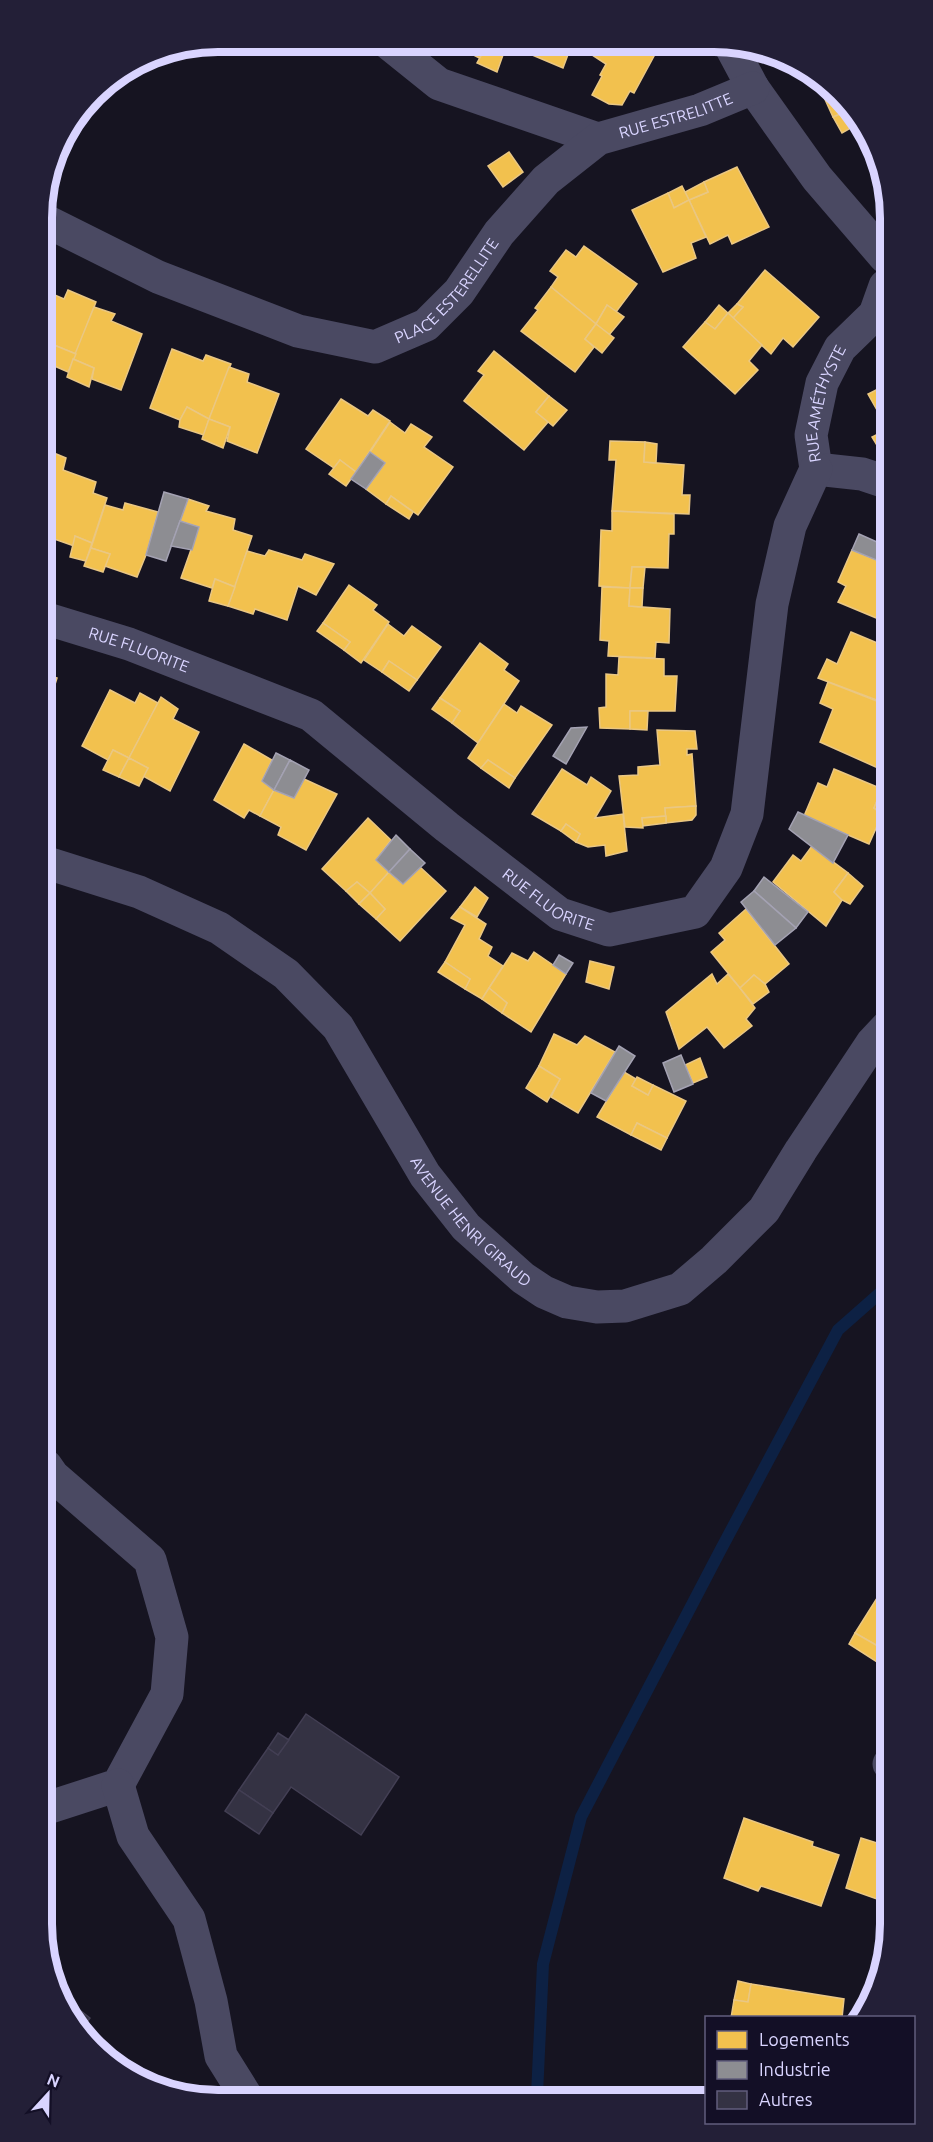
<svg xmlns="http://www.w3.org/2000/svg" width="933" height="2142" viewBox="0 0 933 2142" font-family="Ubuntu,sans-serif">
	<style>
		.homes { fill: #f2c14e; stroke: #eac783; stroke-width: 1.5 }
		.industry { fill: #8d8d92; stroke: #a4a2b3; stroke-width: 1.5 }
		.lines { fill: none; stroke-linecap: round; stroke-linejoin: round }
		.stream { stroke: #0d2144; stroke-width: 12 }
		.building { fill: #343243; stroke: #433f54; stroke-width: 1.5 }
		.minor { stroke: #4a4962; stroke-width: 33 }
		.tertiary { stroke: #4a4962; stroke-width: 33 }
		.labels { text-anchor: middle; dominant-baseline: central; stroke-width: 6; stroke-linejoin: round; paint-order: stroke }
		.street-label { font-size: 16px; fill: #d9d4ff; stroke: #130f26 }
		.rim { fill: none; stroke: #d9d4ff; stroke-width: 8 }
	</style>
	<rect width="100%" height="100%" fill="#161421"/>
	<g class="homes">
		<polygon points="451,43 508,44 503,55 486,47 481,59"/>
		<polygon points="534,44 560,44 570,49 563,68 530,54"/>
		<polygon points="590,44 660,45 634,93 630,91 622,105 609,104 592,95 602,76 600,75 606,64 586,51"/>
		<polygon points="486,47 503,55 497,72 477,63"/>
		<polygon points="822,81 839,93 857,125 848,111 833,117 818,84"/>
		<polygon points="848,111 856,125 842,133 833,117"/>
		<polygon points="869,145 885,173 883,178 866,146"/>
		<polygon points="509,152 523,172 503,187 488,166"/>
		<polygon points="737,167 769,227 732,244 728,235 710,244 689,200 708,192 704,182"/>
		<polygon points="704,182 708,192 689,200 685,192"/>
		<polygon points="682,186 689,200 674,208 668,193"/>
		<polygon points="668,193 674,208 689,200 706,237 691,243 696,258 663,272 632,210"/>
		<polygon points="584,246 637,284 616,312 607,305 596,324 551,287 558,277 550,271 566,250 576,257"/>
		<polygon points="765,270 819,317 793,347 783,338 771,354 733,318 743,307 737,304"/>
		<polygon points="551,287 596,324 585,339 594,347 575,372 521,331 538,310 535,308"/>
		<polygon points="43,290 64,299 68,290 96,302 76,354 49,343 43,355"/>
		<polygon points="737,304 743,307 733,318 728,313"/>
		<polygon points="607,305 624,317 609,335 596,324"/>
		<polygon points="719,305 728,313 715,329 705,322"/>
		<polygon points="94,307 115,314 111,321 142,334 121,390 92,379 94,368 73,359"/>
		<polygon points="728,313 762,345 749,361 758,370 735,394 683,347 705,322 715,329"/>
		<polygon points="596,324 614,338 602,353 585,339"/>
		<polygon points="49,343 76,354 68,372 43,361"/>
		<polygon points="172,349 203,361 206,355 231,364 209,419 187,407 180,420 150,408"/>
		<polygon points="494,351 549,396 536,412 548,422 524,450 464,401 484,375 478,371"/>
		<polygon points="73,359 94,368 89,387 67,377"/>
		<polygon points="229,367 249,374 247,382 279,394 257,453 227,441 230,427 209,419"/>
		<polygon points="886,385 886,426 868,394"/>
		<polygon points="549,396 567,410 553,426 536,412"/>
		<polygon points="341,399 368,416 373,410 390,421 356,472 340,460 334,468 306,449"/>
		<polygon points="187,407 209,419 204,435 179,427 180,420"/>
		<polygon points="209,419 230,427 223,448 202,439"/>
		<polygon points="390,422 405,433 411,424 432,437 424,447 453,467 418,515 391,496 386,504 366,489 385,463 370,452"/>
		<polygon points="886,430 886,460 872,437"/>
		<polygon points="610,441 645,442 644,462 684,465 682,495 690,495 689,514 612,511 616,460 609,460"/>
		<polygon points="645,442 657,444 656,463 644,462"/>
		<polygon points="49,451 66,458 63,470 96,482 93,493 107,498 92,543 75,536 74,546 43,535 53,508 43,505 43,468"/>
		<polygon points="340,460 356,472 346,486 329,474"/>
		<polygon points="391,496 413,512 409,519 386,504"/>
		<polygon points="188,499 209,506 206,511 235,519 233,530 252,536 235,587 215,579 212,588 181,578 199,527 180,521"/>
		<polygon points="125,503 158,512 146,555 137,577 105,566 110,554 91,548 105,505 123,510"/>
		<polygon points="612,511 674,514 674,534 669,534 668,568 632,567 630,588 599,586 601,530 612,531"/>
		<polygon points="75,536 92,543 86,561 70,557"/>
		<polygon points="91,548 110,554 103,572 84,566"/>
		<polygon points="269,550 302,560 305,554 334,564 316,595 298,586 287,620 255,609 253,614 228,606 247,551 265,556"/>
		<polygon points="852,550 886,564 886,622 838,602 846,586 838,582"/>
		<polygon points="632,567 645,567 643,588 630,588"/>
		<polygon points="215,579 235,587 228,606 209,601"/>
		<polygon points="349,585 377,605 373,610 389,622 361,663 344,650 350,642 323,623"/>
		<polygon points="602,587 630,588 629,606 670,609 669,643 656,642 655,658 608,656 609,641 600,640"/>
		<polygon points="630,588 643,588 642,607 629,606"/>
		<polygon points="323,623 350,642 344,650 317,631"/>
		<polygon points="388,624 404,636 412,626 441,647 417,680 389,661 382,672 364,660"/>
		<polygon points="851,632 887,647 887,691 882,702 818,678 827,659 837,664"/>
		<polygon points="480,643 508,664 504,670 519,681 478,743 452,723 460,711 440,698"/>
		<polygon points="619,657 664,659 664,676 677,676 675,711 630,711 630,729 600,728 599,708 606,707 606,674 618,675"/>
		<polygon points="389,661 417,680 409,691 382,672"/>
		<polygon points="44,674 57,678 44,720"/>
		<polygon points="828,682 887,705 887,749 878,768 820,742 833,709 820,703"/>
		<polygon points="110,690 135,703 140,693 158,703 129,758 113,750 108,760 82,746"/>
		<polygon points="161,697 178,709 173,719 199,732 170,791 143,776 148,768 129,758"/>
		<polygon points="440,698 460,711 452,723 432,709"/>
		<polygon points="504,704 517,713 521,706 552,725 515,778 488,760 481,768 468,758"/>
		<polygon points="630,711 648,711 647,730 630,729"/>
		<polygon points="657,730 695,731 697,749 687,749 687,755 692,754 696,806 665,808 666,816 642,818 643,828 625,827 619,776 638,775 638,767 660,765"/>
		<polygon points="244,744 272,760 262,781 274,790 260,816 249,810 244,818 214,800"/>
		<polygon points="113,750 129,758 119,777 103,770"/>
		<polygon points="129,758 148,768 139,786 119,777"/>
		<polygon points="488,760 515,778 509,788 481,768"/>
		<polygon points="562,769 587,785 591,777 611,791 595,818 623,814 627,851 606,856 605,845 588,847 576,842 580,834 566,824 561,831 532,814"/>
		<polygon points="834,769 882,789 874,808 882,815 869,844 804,816 818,783 827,787"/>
		<polygon points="304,779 337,794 306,850 278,835 281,827 260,816 274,790 294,798"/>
		<polygon points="882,789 887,791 887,816 874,808"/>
		<polygon points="696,806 696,815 692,820 666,823 665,808"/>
		<polygon points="666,816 666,823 643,826 642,818"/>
		<polygon points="368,818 391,840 376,860 389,872 370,893 357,882 346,891 322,869"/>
		<polygon points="566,824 580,834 576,842 561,831"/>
		<polygon points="812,846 848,873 834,892 842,900 826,926 773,882 793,855 801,861"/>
		<polygon points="420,867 446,891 400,941 376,919 385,909 370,893 389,872 403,884"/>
		<polygon points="848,873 863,886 850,904 842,900 834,892"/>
		<polygon points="357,882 370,893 359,904 346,891"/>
		<polygon points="475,887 488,898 477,917 460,907"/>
		<polygon points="370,893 385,909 376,919 359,904"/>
		<polygon points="460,907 486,924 479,939 492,947 488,956 503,966 482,999 465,989 470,979 445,962 465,925 451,918"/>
		<polygon points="746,909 789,964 765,984 754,975 740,988 711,952 725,940 719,933"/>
		<polygon points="534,952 566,974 531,1032 502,1013 507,1003 489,988 512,953 528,961"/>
		<polygon points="590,961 614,967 609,989 586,982"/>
		<polygon points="445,962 470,979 465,989 438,972"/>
		<polygon points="712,974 717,984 728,974 740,988 755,1008 746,1019 752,1026 724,1048 707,1027 679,1049 666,1012"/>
		<polygon points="754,975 765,984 769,992 753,1004 740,988"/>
		<polygon points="489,988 507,1003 502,1013 482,999"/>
		<polygon points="554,1034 577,1045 585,1036 615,1052 578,1113 551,1097 560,1079 539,1066"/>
		<polygon points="700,1058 707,1077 693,1083 685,1065"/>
		<polygon points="539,1066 560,1079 547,1102 526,1088"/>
		<polygon points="624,1072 636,1079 632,1086 648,1095 653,1085 686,1101 667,1138 637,1123 631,1135 597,1117"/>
		<polygon points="637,1077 653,1085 648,1095 632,1086"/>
		<polygon points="637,1123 667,1138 661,1150 631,1135"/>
		<polygon points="884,1587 890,1590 890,1653 855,1633"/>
		<polygon points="855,1633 890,1653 888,1669 849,1644"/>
		<polygon points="744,1818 813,1842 812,1846 839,1855 821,1906 761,1886 758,1891 724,1878"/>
		<polygon points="861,1838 890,1847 891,1904 846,1888"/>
		<polygon points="738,1981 751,1984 748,2002 734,2000"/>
		<polygon points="751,1984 844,1999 842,2018 731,2018 734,2000 748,2002"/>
	</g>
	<g class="industry">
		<polygon points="370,452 385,463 366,489 351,479"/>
		<polygon points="164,492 188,499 166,561 146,555"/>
		<polygon points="180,521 199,527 192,550 171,546"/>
		<polygon points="859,534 886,546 886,564 852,550"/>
		<polygon points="587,727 566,764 553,756 571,728"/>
		<polygon points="276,753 290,760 274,790 262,781"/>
		<polygon points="290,760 309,770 294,798 274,790"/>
		<polygon points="798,812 848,835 833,863 789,829"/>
		<polygon points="396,835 410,849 389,872 376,860"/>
		<polygon points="410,849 425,863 403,884 389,872"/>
		<polygon points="764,877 808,912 796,928 754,891"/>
		<polygon points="754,891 796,928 775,945 741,902"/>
		<polygon points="559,955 573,963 566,974 553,965"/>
		<polygon points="619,1046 635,1056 606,1101 591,1093"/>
		<polygon points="681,1055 693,1084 674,1092 663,1063"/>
	</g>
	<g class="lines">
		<polyline class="stream" points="537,2095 543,1964 581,1817 720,1551 838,1330 889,1285"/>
	</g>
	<g class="building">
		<polygon points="306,1714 399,1777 361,1835 291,1787 273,1813 239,1790 268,1748 278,1755"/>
		<polygon points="278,1733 289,1740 278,1755 268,1748"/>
		<polygon points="239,1790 273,1813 259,1834 225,1811"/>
		<polygon points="57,1992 90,2018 80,2030 66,2012"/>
	</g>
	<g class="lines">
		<g class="minor">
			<polyline points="388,43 439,84 598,139"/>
			<polyline points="730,45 753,88 817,178 885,257"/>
			<path id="s1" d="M 42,219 L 158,277 L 298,331 L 375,347 L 426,325 L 459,292 L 499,233 L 546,180 L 598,139 L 700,110 L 753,88"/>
			<path id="s2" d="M 816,469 L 811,435 L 822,383 L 840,348 L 875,314 L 885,286"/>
			<polyline points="816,469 862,474 886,482"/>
			<path id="s3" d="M 44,618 L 129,644 L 311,715 L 447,827 L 560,914 L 609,930 L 695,912 L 726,868 L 747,814 L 772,604 L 790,526 L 816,469"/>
			<polyline points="46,1466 53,1476 150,1560 172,1637 167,1694 118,1785 47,1808"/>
			<polyline points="889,1764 890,1765"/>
			<polyline points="118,1785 133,1836 189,1919 211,2001 221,2056 246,2096"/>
		</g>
		<path class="tertiary" id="s4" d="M 44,862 L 139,892 L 219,928 L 286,974 L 338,1027 L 425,1175 L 466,1227 L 523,1278 L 544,1292 L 567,1302 L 597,1307 L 625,1306 L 680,1289 L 714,1260 L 764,1210 L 801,1150 L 872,1043 L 888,1026"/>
	</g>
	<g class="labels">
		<g class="street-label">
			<text stroke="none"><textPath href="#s1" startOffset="750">RUE ESTRELITTE</textPath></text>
			<text stroke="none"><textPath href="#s1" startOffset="452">PLACE ESTERELLITE</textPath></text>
			<text stroke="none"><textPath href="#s2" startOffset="68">RUE AMÉTHYSTE</textPath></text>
			<text stroke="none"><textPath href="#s3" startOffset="100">RUE FLUORITE</textPath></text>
			<text stroke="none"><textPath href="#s3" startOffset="586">RUE FLUORITE</textPath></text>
			<text stroke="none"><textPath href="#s4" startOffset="580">AVENUE HENRI GIRAUD</textPath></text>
		</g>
	</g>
	<path d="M0 0H933V2142H0ZM218 52H714A166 166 0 0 1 880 218V1924A166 166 0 0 1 714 2090H218A166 166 0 0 1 52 1924V218A166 166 0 0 1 218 52Z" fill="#231f37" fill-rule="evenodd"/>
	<path class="rim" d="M218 52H714A166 166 0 0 1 880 218V1924A166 166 0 0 1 714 2090H218A166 166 0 0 1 52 1924V218A166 166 0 0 1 218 52Z"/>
	<rect x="705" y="2016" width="210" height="108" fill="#130f26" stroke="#625e7d" stroke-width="1.5"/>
	<rect x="717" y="2031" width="30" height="18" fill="#f2c14e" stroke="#625e7d" stroke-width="1.5"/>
	<text x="759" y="2046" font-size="18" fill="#d9d4ff">Logements</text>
	<rect x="717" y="2061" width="30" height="18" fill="#8d8d92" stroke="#625e7d" stroke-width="1.5"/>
	<text x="759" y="2076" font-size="18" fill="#d9d4ff">Industrie</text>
	<rect x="717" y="2091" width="30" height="18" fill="#343243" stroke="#625e7d" stroke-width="1.5"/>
	<text x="759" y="2106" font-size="18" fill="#d9d4ff">Autres</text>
	<g transform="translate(48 2094) rotate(22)" stroke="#130f26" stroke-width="4.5" paint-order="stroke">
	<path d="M0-4.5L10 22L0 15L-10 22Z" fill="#d9d4ff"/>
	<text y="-9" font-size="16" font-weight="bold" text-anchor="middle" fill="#d9d4ff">N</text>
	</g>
</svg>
